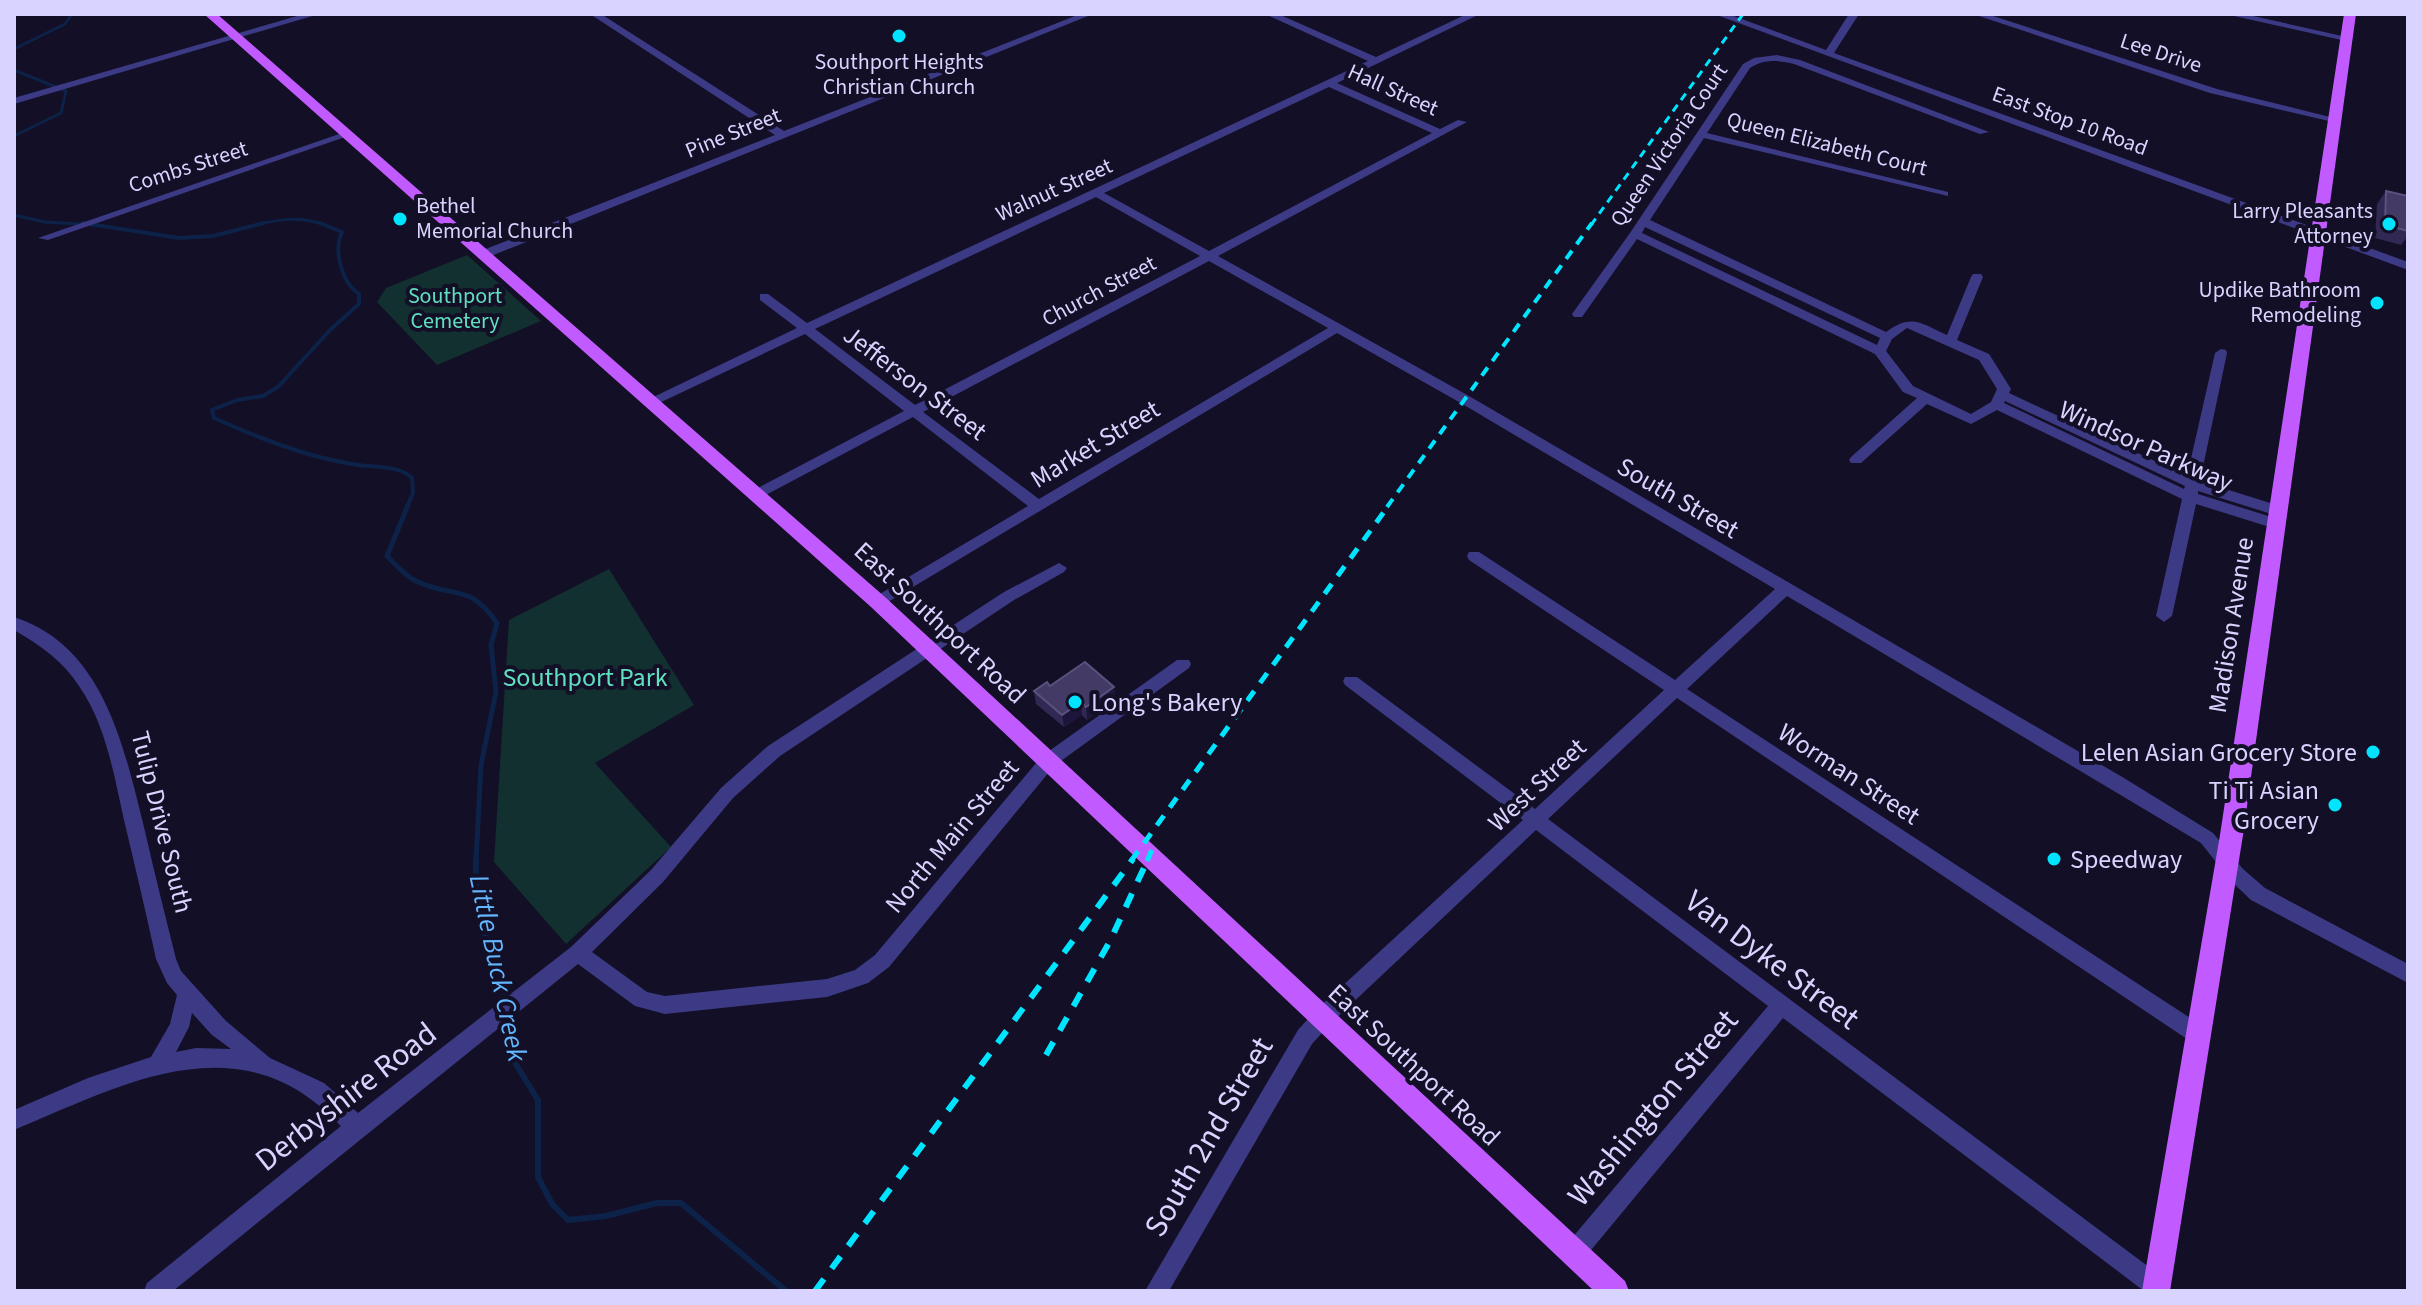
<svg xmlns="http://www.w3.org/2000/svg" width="2422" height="1305" viewBox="0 0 2422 1305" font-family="'Source Sans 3',sans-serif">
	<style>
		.green { fill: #12302f }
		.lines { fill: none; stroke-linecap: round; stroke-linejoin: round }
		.stream-far3 { stroke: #0c2248; stroke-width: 3 }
		.stream-far2 { stroke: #0c2248; stroke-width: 4 }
		.stream-far1 { stroke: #0c2248; stroke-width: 5 }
		.stream { stroke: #0c2248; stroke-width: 6 }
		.minor { fill: #3d3a85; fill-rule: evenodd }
		.major { fill: #c25bff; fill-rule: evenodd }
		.rail-far3 { stroke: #00e5ff; stroke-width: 3; stroke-dasharray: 8 6; stroke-linecap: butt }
		.rail-far2 { stroke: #00e5ff; stroke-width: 4; stroke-dasharray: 10 8; stroke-linecap: butt }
		.rail-far1 { stroke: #00e5ff; stroke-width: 5; stroke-dasharray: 12 10; stroke-linecap: butt }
		.rail { stroke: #00e5ff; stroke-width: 6; stroke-dasharray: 15 13; stroke-linecap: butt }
		.wall { fill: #312854 }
		.shaded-wall { fill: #1d163a }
		.building { fill: #433a66; stroke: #5a527e; stroke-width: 2 }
		.poi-dot { fill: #00e5ff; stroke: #130f26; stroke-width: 3 }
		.labels { text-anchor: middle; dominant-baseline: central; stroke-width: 8; stroke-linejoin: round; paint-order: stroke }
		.far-street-label { font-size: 22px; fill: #d9d4ff; stroke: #130f26 }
		.far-poi-label { font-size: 22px; fill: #d9d4ff; stroke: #130f26; text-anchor: end }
		.far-park-label { font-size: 22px; fill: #5fe0c0; stroke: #130f26 }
		.street-label { font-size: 26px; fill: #d9d4ff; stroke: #130f26 }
		.park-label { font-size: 26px; fill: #5fe0c0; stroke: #130f26 }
		.poi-label { font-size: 26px; fill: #d9d4ff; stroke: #130f26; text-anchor: start }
		.water-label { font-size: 28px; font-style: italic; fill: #62b6ff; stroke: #130f26 }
		.near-street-label { font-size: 32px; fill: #d9d4ff; stroke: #130f26 }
	</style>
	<rect width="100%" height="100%" fill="#130f26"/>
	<g class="green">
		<polygon points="467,255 541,321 437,365 377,302 386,288"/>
		<polygon points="609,569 694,705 595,763 671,847 566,944 494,862 509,620"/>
	</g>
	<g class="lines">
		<g class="stream-far3">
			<polyline points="14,49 65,24 72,14"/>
			<polyline points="14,70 66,91 61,113 14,136"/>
			<polyline points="14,215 45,222 96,225"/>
			<path d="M 256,225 C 280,219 301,216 325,225"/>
		</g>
		<g class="stream-far2">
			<polyline points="83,223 179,238 213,236 264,223"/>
			<path d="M 320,223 L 342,232 C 333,251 342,283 359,294 L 359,304 L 330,330 L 278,387 L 263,396 L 237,400 L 212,410 L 214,418 C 259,438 304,456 352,464 C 371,468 398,464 412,478 L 413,493 L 407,507"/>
		</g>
		<path class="stream-far1" d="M 408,505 L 387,556 C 396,565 404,575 416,581 C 453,599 469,582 497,623 L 491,645 L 496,692 L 481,765 L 476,861"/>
		<g class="stream">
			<path d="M 476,859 C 475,886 478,915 487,941 C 494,961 507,978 507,1000"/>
			<polyline points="507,1014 512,1058 538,1100 538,1177 552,1204 568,1220 606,1216 657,1203 681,1203 786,1291"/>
		</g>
		<g class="minor">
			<polygon points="304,14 319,14 14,104 14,98"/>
			<polygon points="590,14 601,14 784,131 1080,14 1093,14 486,258 478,258 478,252 775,135"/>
			<path d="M 1265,14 L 1278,14 L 1376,57 L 1467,14 L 1480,14 L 1337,83 L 1440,129 L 1458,120 L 1467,122 L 1218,256 L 1469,396 L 2124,778 L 2213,833 L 2243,869 L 2265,888 L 2408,964 L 2408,983 L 2251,900 L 2231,881 L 2201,843 L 1787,596 L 1687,689 L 2204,1027 L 2207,1034 L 2204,1041 L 2197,1043 L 2190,1041 L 1677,698 L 1548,819 L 2165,1279 L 2168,1287 L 2167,1291 L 2144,1291 L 1783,1018 L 1582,1261 L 1574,1264 L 1566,1261 L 1563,1253 L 1566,1245 L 1768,1006 L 1536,830 L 1329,1025 L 1312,1044 L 1169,1291 L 1145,1291 L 1298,1030 L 1315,1011 L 1523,820 L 1345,685 L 1343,681 L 1345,677 L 1357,677 L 1535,809 L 1664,690 L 1469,560 L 1467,556 L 1469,552 L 1479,552 L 1675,680 L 1775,589 L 1459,402 L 1337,333 L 878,608 L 870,602 L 873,598 L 1028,506 L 913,417 L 760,498 L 750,498 L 748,495 L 750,492 L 904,411 L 805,334 L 655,405 L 645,405 L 643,402 L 797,328 L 760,300 L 760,294 L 768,294 L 807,323 L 1368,61 ZM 1329,87 L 1432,133 L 1209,251 L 1104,193 ZM 1096,197 L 1200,256 L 915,405 L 815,329 ZM 1209,261 L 1328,328 L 1039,499 L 923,412 Z"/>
			<polygon points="1714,14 1728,14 1826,50 1849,14 1859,14 1834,53 2408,262 2408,270"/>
			<polygon points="1973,14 1987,14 2217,89 2338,119 2333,122 2210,93"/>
			<polygon points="2225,14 2244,14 2351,38 2346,41"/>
			<path d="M 1777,55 L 1800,60 L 1989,132 L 1980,134 L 1794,64 C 1778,60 1764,59 1750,68 L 1707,133 L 1948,192 L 1948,196 L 1704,138 L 1650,220 L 1886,332 C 1911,313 1921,323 1947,335 L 1971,277 L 1973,274 L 1981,274 L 1983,277 L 1957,340 L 1989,354 L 2011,389 L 2009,393 L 2187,476 L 2215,353 L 2221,349 L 2226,350 L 2227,353 L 2200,481 L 2283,507 L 2285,511 L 2278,516 L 2198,491 L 2198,494 L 2281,520 L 2283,524 L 2281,528 L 2276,529 L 2196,504 L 2172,616 L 2164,622 L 2156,616 L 2182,499 L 1997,410 L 1971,424 L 1927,404 L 1861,463 L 1851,463 L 1849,460 L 1851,457 L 1917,398 L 1903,392 L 1875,354 L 1637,239 L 1582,317 L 1574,317 L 1572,314 L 1630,233 L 1743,64 L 1754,58 ZM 1645,227 L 1880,338 L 1877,345 L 1642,233 ZM 1907,328 L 1979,360 L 1997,389 L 1991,402 L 1971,414 L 1913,386 L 1886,351 L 1892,339 ZM 2005,401 L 2185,486 L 2184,489 L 2004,403 Z"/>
			<polygon points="342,133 351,135 48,240 38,238"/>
			<path d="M 1059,563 L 1067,568 L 1064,572 L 1014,600 L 780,756 L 733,798 L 663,882 L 592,952 L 647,992 L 665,996 L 827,979 L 855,970 L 875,955 L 1042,756 L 1177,660 L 1189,660 L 1191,664 L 1189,668 L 1054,766 L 889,967 L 868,983 L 827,997 L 665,1014 L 635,1006 L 578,964 L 173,1291 L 144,1291 L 147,1283 L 341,1126 C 331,1117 321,1106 309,1098 C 215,1030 105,1093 14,1130 L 14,1110 L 88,1078 L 151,1057 L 170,1024 L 177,995 L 167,983 L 156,959 C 146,913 135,866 124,820 C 114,775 106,725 79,686 C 63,661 40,645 14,630 L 14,617 C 104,646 124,747 144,827 C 154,871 165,915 176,959 L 181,971 L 226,1021 L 270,1058 L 324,1083 L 358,1113 L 571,947 L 651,870 L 721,788 L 768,746 L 1004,592 ZM 192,1013 L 212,1035 L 231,1049 L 196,1048 L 176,1052 L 189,1027 Z"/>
		</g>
		<g class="major">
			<polygon points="204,14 217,14 885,597 1625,1281 1629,1291 1594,1291 871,607"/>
			<polygon points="2344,14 2356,14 2243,835 2170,1291 2142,1291 2220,835"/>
		</g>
		<polyline class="rail-far3" points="1591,225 1743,14"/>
		<polyline class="rail-far2" points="1387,507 1592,223"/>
		<g class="rail-far1">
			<polyline points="1131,861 1389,505"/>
			<polyline points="1147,861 1154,845"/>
		</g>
		<g class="rail">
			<polyline points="1046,1055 1110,941 1148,859"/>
			<polyline points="815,1291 1133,859"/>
		</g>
	</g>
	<g class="wall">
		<polygon points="2386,191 2408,196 2408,236 2401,245 2375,238 2377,204"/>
		<polygon points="1050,686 1114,687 1115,700 1087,720 1082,715 1064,727 1036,704 1034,691"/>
	</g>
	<g class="shaded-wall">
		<polygon points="1114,687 1115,700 1087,720 1086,707"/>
		<polygon points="1081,702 1082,715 1064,727 1062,715"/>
	</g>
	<g class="building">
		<polygon points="2386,191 2408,196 2408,231 2385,225"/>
		<polygon points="1085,662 1114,687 1086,707 1081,702 1062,715 1034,691 1047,682 1050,686"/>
	</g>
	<g class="poi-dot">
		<circle cx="899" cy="36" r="8"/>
		<circle cx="400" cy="219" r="8"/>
		<circle cx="2389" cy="224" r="8"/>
		<circle cx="2377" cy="303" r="8"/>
		<circle cx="1075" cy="702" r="8"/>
		<circle cx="2373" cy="752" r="8"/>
		<circle cx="2335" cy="805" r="8"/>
		<circle cx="2054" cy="859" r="8"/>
	</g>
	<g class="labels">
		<g class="far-street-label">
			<text transform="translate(2161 53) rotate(18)">Lee Drive</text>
			<text transform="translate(1393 90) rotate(24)">Hall Street</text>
			<text transform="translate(2070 121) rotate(20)">East Stop 10 Road</text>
			<text transform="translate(733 133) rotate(-22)">Pine Street</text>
			<text transform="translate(1827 144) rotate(14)">Queen Elizabeth Court</text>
			<text transform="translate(1669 145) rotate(-56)">Queen Victoria Court</text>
			<text transform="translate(188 167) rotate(-18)">Combs Street</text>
			<text transform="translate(1054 190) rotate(-24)">Walnut Street</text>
			<text transform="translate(1099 291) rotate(-28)">Church Street</text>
		</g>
		<g class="far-poi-label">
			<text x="899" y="62" text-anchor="middle">Southport Heights<tspan x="899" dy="25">Christian Church</tspan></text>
			<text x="416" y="206" text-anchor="start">Bethel<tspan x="416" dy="25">Memorial Church</tspan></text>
			<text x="2373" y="211">Larry Pleasants<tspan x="2373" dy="25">Attorney</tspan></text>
			<text x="2361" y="290">Updike Bathroom<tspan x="2361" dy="25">Remodeling</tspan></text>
		</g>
		<g class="far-park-label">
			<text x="455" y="296">Southport<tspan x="455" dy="25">Cemetery</tspan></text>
		</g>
		<g class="street-label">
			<text transform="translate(915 383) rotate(37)">Jefferson Street</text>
			<text transform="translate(1095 444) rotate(-31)">Market Street</text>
			<text transform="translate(2146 446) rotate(24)">Windsor Parkway</text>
			<text transform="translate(1678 498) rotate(30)">South Street</text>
			<text transform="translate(940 623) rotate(43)">East Southport Road</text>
			<text transform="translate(2231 625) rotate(-81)">Madison Avenue</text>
			<text transform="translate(1849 774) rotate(33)">Worman Street</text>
			<text transform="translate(1537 785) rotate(-43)">West Street</text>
			<text transform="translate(162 822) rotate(76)">Tulip Drive South</text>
			<text transform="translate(952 836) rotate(-50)">North Main Street</text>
			<text transform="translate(1414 1065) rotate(43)">East Southport Road</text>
		</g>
		<g class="park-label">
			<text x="585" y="677">Southport Park</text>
		</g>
		<g class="poi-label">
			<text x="1091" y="702">Long's Bakery</text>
			<text x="2357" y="752" text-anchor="end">Lelen Asian Grocery Store</text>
			<text x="2319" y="790" text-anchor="end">Ti Ti Asian<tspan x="2319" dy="30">Grocery</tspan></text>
			<text x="2070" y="859">Speedway</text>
		</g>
		<g class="water-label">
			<text transform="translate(498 968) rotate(78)">Little Buck Creek</text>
		</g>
		<g class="near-street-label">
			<text transform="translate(1772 960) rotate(37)">Van Dyke Street</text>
			<text transform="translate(346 1097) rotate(-38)">Derbyshire Road</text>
			<text transform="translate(1653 1108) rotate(-50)">Washington Street</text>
			<text transform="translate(1209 1137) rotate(-60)">South 2nd Street</text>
		</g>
	</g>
	<rect width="2422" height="1305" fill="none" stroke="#d9d4ff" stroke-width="32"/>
</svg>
